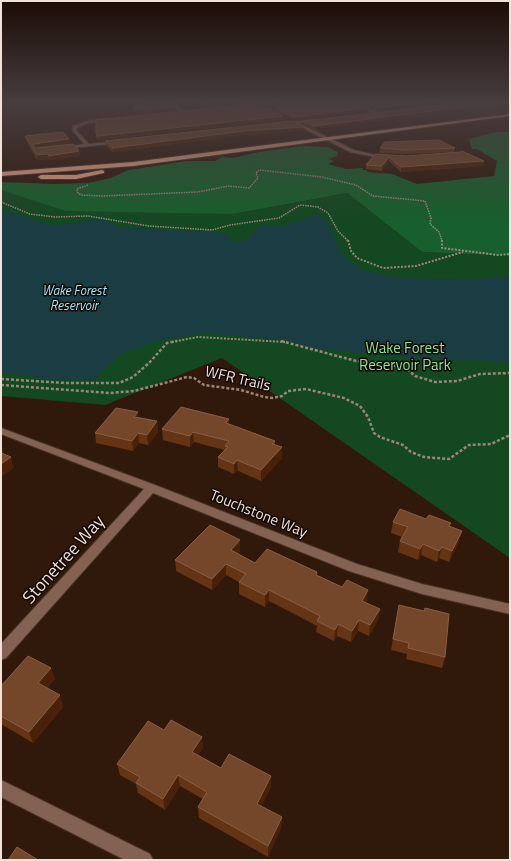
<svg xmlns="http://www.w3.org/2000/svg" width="511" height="861" viewBox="0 0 511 861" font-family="'Titillium Web',sans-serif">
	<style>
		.green { fill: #134821 }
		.forest { fill: #175f2c }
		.water { fill: #193d43 }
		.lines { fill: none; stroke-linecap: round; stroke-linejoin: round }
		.minor-casing { stroke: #4b3428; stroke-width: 2 }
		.major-casing { stroke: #4b3428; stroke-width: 2 }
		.path-far2 { stroke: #9b867c; stroke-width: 1.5; stroke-dasharray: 1.5 1; stroke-linecap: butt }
		.path-far1 { stroke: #9b867c; stroke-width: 2; stroke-dasharray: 2 1.5; stroke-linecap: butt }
		.path { stroke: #9b867c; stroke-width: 2.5; stroke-dasharray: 3 2; stroke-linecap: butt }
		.minor { fill: #836254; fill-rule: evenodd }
		.major { fill: #e8a487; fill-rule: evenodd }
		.wall { fill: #653415 }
		.shaded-wall { fill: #492108 }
		.building { fill: #74472a; stroke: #885f45 }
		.labels { text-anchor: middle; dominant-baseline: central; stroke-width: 3; stroke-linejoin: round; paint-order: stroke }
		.far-water-label { font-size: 13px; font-style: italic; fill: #99eafa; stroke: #110703 }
		.park-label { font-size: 15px; fill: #89e59a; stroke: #110703 }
		.street-label { font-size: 15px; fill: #f2e1d8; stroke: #110703 }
		.near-street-label { font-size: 18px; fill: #f2e1d8; stroke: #110703 }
	</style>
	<rect width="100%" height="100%" fill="#30180b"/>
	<polygon class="green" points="1,190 233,214 347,193 422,252 510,256 510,558 222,358 105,405 1,396"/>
	<polygon class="forest" points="495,132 510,132 510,256 422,252 347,193 233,214 66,211 1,190 1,182 55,184 88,183 111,178 128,170 142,168 186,161 215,161 222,157 233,158 259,152 304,146 328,147 338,152 337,156 328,159 334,161 328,164 346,169 364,168 362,170 367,170 367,172 392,174 417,184 494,176 497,161 477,149 472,149 469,139"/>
	<path class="water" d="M 1,209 L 7,212 L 25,216 L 43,224 L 59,225 L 104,219 L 117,227 L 224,233 L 227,235 L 233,242 L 236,242 L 249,239 L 256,229 L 260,226 L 288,225 L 316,214 L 326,218 C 332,231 335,248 346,259 C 373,286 472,279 510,277 L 510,362 L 376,355 L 313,348 L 286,340 L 214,334 L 198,334 L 152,342 L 126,352 L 118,356 L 95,380 L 45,379 L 19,374 L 1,373 Z"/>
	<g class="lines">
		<g class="minor-casing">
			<g id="minor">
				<polygon points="168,102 172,102 184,111 181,112"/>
				<polygon points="269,102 270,104 237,106 235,105"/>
				<polygon points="349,102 353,102 379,113 376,114"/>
				<polygon points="467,102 476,102 416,109 414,108"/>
				<polygon points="109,118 110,120 88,123 77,128 76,130 89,144 118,141 120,143 63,149 61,148 84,144 72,130 73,126 87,121"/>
				<polygon points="318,119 317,121 299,123 354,150 388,158 386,159 350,152 293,123 281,124 279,123"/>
				<polygon points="1,428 155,485 357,564 422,584 510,604 510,614 422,594 349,571 153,493 6,658 1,660 1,644 144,489 1,434"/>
				<polygon points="1,780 150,854 153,860 125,860 1,797"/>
			</g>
		</g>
		<g class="major-casing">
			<g id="major">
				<polygon points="510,114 510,116 133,166 1,176 1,172 133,162"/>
				<polygon points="102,170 104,171 104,173 76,179 41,179 38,177 41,175 76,175"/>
			</g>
		</g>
		<g class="path-far2">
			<polyline points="88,185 77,189 77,192 81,195 102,196 198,192 228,186 249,188 258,178 256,173 259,170 322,177 356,185 373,196 425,201 431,218 430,224 439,232 442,241"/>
			<polyline points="1,202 30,214 55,217 88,216 149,226 212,230 230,225 279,218 300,205 318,207 328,213 338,231 348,241"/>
		</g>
		<g class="path-far1">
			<polyline points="348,240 351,251 357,258 383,268 416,266 463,252"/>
			<polyline points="442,240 442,248 498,255 510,254"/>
			<polyline points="172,342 198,337 285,342"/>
		</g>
		<g class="path">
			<polyline points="281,341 356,361 382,363 406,368 415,376 435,382 457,381 480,374 510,373"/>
			<polyline points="1,379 66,383 119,383 133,377 149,363 167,343 177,341"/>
			<polyline points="1,385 110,393 134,391 187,377 194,378 204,385 241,390 264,397 273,398 282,396 288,391 306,389 344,398 360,406 368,417 374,433 380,437 403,445 411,452 424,457 449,459 469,445 491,444 510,435"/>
		</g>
		<use href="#minor" class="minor"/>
		<use href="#major" class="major"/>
	</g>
	<g class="wall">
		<polygon points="281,102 351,102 366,111 294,119 275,110 275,107 285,106"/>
		<polygon points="356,102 456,102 377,109"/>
		<polygon points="510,102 488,108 485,107 314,129 303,124 303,121"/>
		<polygon points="132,106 175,110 139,114 133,110"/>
		<polygon points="283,116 283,120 99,140 96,138 96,134"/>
		<polygon points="304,131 244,135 113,152 106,146 105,141"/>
		<polygon points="25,136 70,143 39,148 79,151 80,156 50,160 49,159 37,160 26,140"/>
		<polygon points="380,148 455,148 454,152 405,154 379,153"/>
		<polygon points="375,154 484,161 483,166 401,172 389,161 382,171 366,169 366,165"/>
		<polygon points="139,417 157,421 158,432 148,445 139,443 133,451 96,443 95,433"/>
		<polygon points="229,419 229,424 275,441 275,444 282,458 261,481 238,471 234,474 218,467 218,457 224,450 194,442 190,447 163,440 162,429"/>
		<polygon points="426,519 450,526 459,542 449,562 439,558 437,562 421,555 418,560 398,552 400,541 402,537 391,533 393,522"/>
		<polygon points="240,551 238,554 255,563 317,575 342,587 368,590 366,603 380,609 378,620 369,636 358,631 351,642 337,636 334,641 316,632 317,626 302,618 269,601 265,607 239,594 239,582 226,575 212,590 176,571 175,560"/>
		<polygon points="399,605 424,611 425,608 445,657 442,668 406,659 407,654 391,650"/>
		<polygon points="55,679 47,688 63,707 33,743 1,724 1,686"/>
		<polygon points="164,730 203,748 198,755 221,768 271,776 271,787 261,806 282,817 281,828 268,857 199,818 198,807 203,799 180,786 165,810 138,793 136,784 120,775 117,764"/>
	</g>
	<g class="shaded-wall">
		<polygon points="219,102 240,102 240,103 201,107 201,103"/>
		<polygon points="430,102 456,102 377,109 377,107"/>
		<polygon points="510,103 510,105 488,108 488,105"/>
		<polygon points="486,104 485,107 314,129 315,126"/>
		<polygon points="175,106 175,110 139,114 139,110"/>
		<polygon points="367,108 366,111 294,119 294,117"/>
		<polygon points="283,116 283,120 99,140 98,136"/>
		<polygon points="304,127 304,131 244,135 113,152 113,148 244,131"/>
		<polygon points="69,139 70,143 35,149 33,146 34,144"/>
		<polygon points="79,151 80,156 50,160 49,156"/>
		<polygon points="48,154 49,159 37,160 37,155"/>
		<polygon points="389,157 389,161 382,171 382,166"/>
		<polygon points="484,161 483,166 401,172 401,167"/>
		<polygon points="138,412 139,422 134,417"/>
		<polygon points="229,419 229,429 226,423"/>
		<polygon points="157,421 158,432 148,445 147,435"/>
		<polygon points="193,432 194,442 190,447 190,436"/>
		<polygon points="138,433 139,443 133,451 132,441"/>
		<polygon points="282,447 282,458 261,481 261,470"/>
		<polygon points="3,448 6,458 1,462 1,449"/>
		<polygon points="11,457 14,468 1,477 1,464"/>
		<polygon points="237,460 238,471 234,474 234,464"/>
		<polygon points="462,531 459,542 449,562 452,551"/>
		<polygon points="240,540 240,551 231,561 231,550"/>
		<polygon points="423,544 421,555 418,560 420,549"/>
		<polygon points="442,547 439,558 437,562 439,551"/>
		<polygon points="226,564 226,575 212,590 212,579"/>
		<polygon points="269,590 269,601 265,607 265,595"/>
		<polygon points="368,590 367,602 360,612 362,601"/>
		<polygon points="380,609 378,620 369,636 370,625"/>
		<polygon points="359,620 358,631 351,642 352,631"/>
		<polygon points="338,624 337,636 334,641 335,630"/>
		<polygon points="51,668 55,679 41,694 38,683"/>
		<polygon points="60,695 63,707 33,743 29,732"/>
		<polygon points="202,737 203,748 193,763 192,752"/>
		<polygon points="178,775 180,786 165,810 163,799"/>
		<polygon points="271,776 271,787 257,814 257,804"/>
		<polygon points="282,817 281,828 268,857 268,846"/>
	</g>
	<g class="building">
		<polygon points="168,102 175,106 139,110 132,106 138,105"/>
		<polygon points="201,102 219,102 201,103"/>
		<polygon points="283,102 351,102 367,108 294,117 275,107 287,106"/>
		<polygon points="363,102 430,102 377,107"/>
		<polygon points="470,102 510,102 510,103 488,105 486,104 315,126 303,121"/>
		<polygon points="249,104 261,108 267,107 283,116 98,136 96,134 96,120"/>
		<polygon points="292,121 304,127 244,131 113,148 105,141"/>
		<polygon points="63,132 69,139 34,144 33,146 36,148 73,144 79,151 49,156 48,154 37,155 25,136"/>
		<polygon points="439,140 455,148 406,150 380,148 385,142"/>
		<polygon points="462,151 484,161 401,167 389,157 382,166 366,165 375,154 406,156 460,152"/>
		<polygon points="181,407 229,419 226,423 275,441 272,444 282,447 261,470 237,460 234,464 218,457 228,447 225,446 229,441 193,432 190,436 162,429"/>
		<polygon points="116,408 138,412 134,417 157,421 147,435 138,433 132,441 95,433"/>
		<polygon points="1,453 11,457 1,464"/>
		<polygon points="400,509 426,519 429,515 451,523 449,526 462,531 452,551 442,547 439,551 423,544 420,549 400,541 408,527 393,522"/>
		<polygon points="210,525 240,540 231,550 255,563 267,549 317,572 316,575 342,587 347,580 368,590 362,601 380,609 370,625 359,620 352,631 338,624 335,630 317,621 320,616 303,607 269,590 265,595 239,582 246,574 226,564 212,579 175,560"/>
		<polygon points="399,605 424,611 425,608 449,614 445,657 408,648 409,643 393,639"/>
		<polygon points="28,656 51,668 38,683 60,695 29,732 1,716 1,686"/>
		<polygon points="171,720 202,737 192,752 221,768 229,754 271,776 257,804 282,817 268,846 198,807 207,792 178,775 163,799 136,783 140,777 117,764 148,721 164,730"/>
		<polygon points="17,847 38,860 8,860"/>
	</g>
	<linearGradient id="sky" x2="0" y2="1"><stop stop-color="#1a0d06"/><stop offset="0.46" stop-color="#483d3f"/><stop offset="1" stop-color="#483d3f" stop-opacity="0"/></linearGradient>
	<rect width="511" height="222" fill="url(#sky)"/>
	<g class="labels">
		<g class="far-water-label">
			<text x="74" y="290">Wake Forest<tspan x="74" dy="15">Reservoir</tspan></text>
		</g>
		<g class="park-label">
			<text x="405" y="347">Wake Forest<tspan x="405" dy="17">Reservoir Park</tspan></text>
		</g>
		<g class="street-label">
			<text transform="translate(238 378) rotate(13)">WFR Trails</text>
			<text transform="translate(259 513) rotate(22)">Touchstone Way</text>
		</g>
		<g class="near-street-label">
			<text transform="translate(63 559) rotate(-48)">Stonetree Way</text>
		</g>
	</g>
	<rect width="511" height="861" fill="none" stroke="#f2e1d8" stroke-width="4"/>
</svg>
